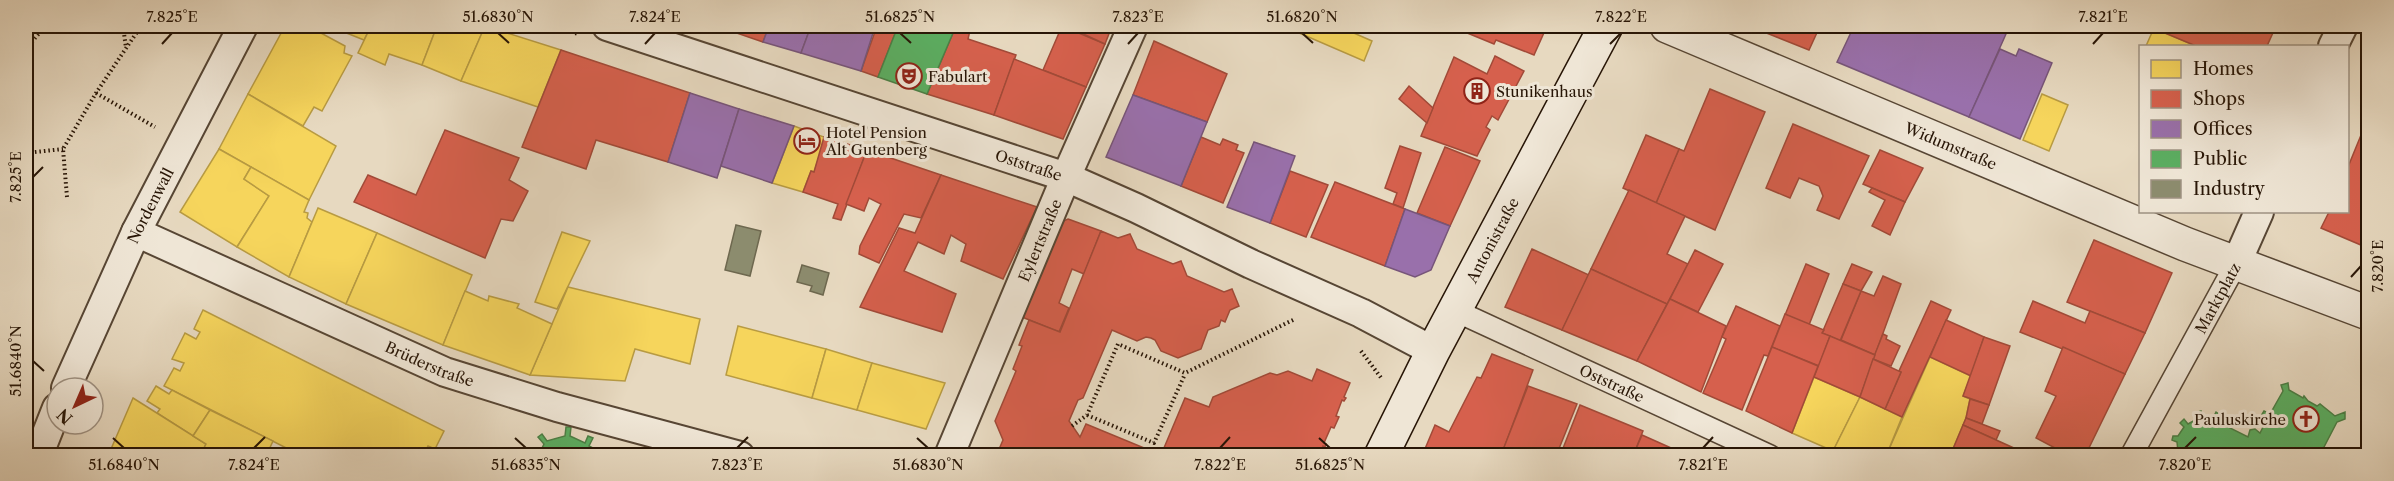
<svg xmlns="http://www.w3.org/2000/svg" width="2394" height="481" viewBox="0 0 2394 481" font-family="'Libre Caslon Text',serif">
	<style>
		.homes { fill: #f6d55c; stroke: #b89b42; stroke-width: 1.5 }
		.shops { fill: #d6604d; stroke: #a24a38; stroke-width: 1.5 }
		.offices { fill: #9970ab; stroke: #77557a; stroke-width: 1.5 }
		.public { fill: #5aae61; stroke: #4b8046; stroke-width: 1.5 }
		.industry { fill: #8c8c6e; stroke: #6e684f; stroke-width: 1.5 }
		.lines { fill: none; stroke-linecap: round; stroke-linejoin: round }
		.pedestrian-casing { stroke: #574634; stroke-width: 24 }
		.minor-casing { stroke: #574634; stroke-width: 32 }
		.tertiary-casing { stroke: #574634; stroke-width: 36 }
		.secondary-casing { stroke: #271506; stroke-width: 36 }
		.path { stroke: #271506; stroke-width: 4; stroke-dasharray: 1.5 3; stroke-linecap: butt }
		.pedestrian { stroke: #efe6d6; stroke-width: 21 }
		.minor { stroke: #efe6d6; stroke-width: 28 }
		.tertiary { stroke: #efe6d6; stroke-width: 33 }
		.secondary { stroke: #efe6d6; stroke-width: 33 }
		.ticks { fill: none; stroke: #271506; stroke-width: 2 }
		.labels { text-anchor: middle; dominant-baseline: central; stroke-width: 6; stroke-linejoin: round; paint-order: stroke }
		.poi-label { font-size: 15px; fill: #271506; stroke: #efe6d6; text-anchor: start }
		.street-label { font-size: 15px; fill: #271506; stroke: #efe6d6 }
		.neatline { fill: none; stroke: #271506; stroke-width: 2 }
		.ticks-label { font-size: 15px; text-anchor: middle; fill: #271506 }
	</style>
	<rect width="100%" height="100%" fill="#e7d9c0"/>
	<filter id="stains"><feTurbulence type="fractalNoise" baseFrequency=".00333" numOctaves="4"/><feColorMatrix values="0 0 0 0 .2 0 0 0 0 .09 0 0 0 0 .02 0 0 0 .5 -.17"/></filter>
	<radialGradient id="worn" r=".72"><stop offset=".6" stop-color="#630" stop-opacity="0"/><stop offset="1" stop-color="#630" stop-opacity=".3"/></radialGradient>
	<g class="homes">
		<polygon points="285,26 308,26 345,46 344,53 352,56 322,111 314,107 303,126 248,94"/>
		<polygon points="329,26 371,26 364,40"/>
		<polygon points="371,26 437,26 422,65 389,54 385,65 358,53"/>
		<polygon points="437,26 485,26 461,81 422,65"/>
		<polygon points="485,26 561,50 538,107 461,81"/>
		<polygon points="1283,26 1341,26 1340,27 1372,41 1364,61"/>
		<polygon points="2154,28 2196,46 2146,46"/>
		<polygon points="248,94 336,146 309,200 219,149"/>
		<polygon points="2042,94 2068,105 2049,151 2023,140"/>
		<polygon points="794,126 824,137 825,139 814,172 811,171 803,192 772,183"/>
		<polygon points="219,149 251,167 244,179 269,196 237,247 180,212"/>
		<polygon points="251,167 309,200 304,212 308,213 307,218 312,222 289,277 237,247 269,196 244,179"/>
		<polygon points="318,208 377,233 346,304 289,277"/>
		<polygon points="562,232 590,241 557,309 535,302"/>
		<polygon points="377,233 472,275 443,345 346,304"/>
		<polygon points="568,287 700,319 690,364 635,349 625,381 530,375"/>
		<polygon points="465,291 488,301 489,296 519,304 517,308 552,324 530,375 443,345"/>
		<polygon points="203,310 444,431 435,449 428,446 424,454 427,456 302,456 164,386 174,368 180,371 184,363 172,359 185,333 196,339 200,332 194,329"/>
		<polygon points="738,326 826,349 812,398 726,375"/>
		<polygon points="826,349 872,363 857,410 812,398"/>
		<polygon points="1930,357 1971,376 1963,396 1970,399 1966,418 1950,456 1886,456"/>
		<polygon points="872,363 945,383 926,429 857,410"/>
		<polygon points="1814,377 1860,397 1833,451 1792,433"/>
		<polygon points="156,386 169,394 172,390 210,410 193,436 157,413 160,409 147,401"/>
		<polygon points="1860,397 1902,417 1886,456 1842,456 1833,451"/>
		<polygon points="133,398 206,444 200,456 108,456"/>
		<polygon points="210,410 273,441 266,456 216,456 204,448 206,444 193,436"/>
	</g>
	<g class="shops">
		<polygon points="724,26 769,26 763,42 722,28"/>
		<polygon points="877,26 898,26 878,77 861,71"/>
		<polygon points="956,26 971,26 968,39 1016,55 994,115 927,94"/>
		<polygon points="1062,26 1105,44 1086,87 1043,70"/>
		<polygon points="1066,26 1112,26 1105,44"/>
		<polygon points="1468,26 1547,26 1534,55 1496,40 1494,44 1465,32"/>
		<polygon points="1749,26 1820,26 1809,50"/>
		<polygon points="2154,26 2276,26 2267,46 2196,46 2153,28"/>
		<polygon points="1154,41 1227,74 1207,122 1133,95"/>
		<polygon points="561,50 690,93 668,162 596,140 586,169 522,147"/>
		<polygon points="1495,56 1524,71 1498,120 1492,116 1486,127 1490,130 1477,156 1421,136 1454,57 1487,74"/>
		<polygon points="1014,59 1086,87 1063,139 994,115"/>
		<polygon points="1409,86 1433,108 1427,123 1399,99"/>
		<polygon points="1710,89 1765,112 1715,230 1656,203 1679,149 1684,151"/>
		<polygon points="2368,118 2368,248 2321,228 2329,212 2348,212 2348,167"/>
		<polygon points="1793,124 1869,156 1839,219 1817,210 1823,196 1819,186 1799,178 1790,198 1766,188"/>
		<polygon points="445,130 519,158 509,180 528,191 513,221 501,219 485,258 354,202 368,175 416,195"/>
		<polygon points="1646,135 1679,149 1656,203 1623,188"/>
		<polygon points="824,137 867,150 841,220 833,218 838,204 803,192 811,171 814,172"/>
		<polygon points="1201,137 1220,145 1223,139 1238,145 1236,150 1244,153 1223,203 1181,186"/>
		<polygon points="1400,146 1421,153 1403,208 1393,204 1397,193 1385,188"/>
		<polygon points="1445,147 1480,161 1450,226 1417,213"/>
		<polygon points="867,150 941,175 921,218 904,214 879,263 859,254 860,246 881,204 869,198 864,211 846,204"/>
		<polygon points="1880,150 1923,168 1905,202 1863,184"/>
		<polygon points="1290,171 1328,185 1306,237 1270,223"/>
		<polygon points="941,175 1037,207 1003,279 961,261 966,244 951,235 944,254 918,242 904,271 956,294 942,332 860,307 899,228 915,233"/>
		<polygon points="1335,182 1405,209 1385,266 1311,237"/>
		<polygon points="1872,188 1905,202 1890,235 1872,226 1885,200 1869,192"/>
		<polygon points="1629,190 1685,216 1667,254 1688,264 1667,304 1591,269"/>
		<polygon points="1068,219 1101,231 1084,274 1072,269 1059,303 1069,308 1059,332 1022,317 1061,222"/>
		<polygon points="1101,231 1118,238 1130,234 1137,249 1173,264 1181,261 1187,276 1224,292 1232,289 1239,306 1230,310 1225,322 1221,320 1219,326 1208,330 1201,349 1178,358 1161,351 1155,340 1151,338 1146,337 1137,341 1112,330 1083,398 1078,400 1069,421 1080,437 1086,424 1161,455 1185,398 1209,407 1213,397 1270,373 1277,375 1288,371 1312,381 1317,369 1350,383 1344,397 1346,398 1344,401 1342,400 1336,416 1339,417 1334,428 1331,427 1324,443 1326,444 1325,447 1323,446 1319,456 1004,456 1000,447 1003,440 995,421 1016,371 1013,369 1022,346 1019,345 1029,320 1060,332"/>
		<polygon points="2094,240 2172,273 2145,333 2067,302"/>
		<polygon points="1532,249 1589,275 1562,330 1505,307"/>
		<polygon points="1695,250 1723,264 1698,312 1670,299"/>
		<polygon points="1806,264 1829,274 1809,325 1785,315"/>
		<polygon points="1852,264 1872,272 1861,291 1843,284"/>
		<polygon points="1591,269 1667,304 1637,361 1562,330"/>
		<polygon points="1883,276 1901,284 1875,355 1841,340 1861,291 1874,296"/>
		<polygon points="1843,284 1861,291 1840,341 1822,333"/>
		<polygon points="1670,299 1726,326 1701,392 1637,361"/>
		<polygon points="1931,301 1951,310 1902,417 1885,409 1901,372 1899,371"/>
		<polygon points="2033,301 2085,323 2090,311 2145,333 2125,374 2020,332"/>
		<polygon points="1736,306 1780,326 1768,356 1764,355 1742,410 1703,393 1726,339 1722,337"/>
		<polygon points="1785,314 1824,330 1822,333 1830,336 1819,366 1772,347"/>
		<polygon points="1946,320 1984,337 1971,376 1930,357"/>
		<polygon points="1883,334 1887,336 1886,339 1900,346 1891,366 1873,359"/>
		<polygon points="1830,336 1875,355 1860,397 1814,377"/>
		<polygon points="1984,337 2010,346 1989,405 1963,396"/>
		<polygon points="1772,347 1818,366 1792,433 1746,411"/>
		<polygon points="2063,347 2125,374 2085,456 2070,456 2036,438 2056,396 2045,391"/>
		<polygon points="1492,354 1533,370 1501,456 1422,456 1435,425 1449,432 1477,377 1481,378"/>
		<polygon points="1873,359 1901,372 1885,409 1860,397"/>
		<polygon points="1528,386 1577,404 1556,456 1534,456 1528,453 1527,456 1501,455"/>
		<polygon points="1970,399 1989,405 1982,424 1966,418"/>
		<polygon points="1580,405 1643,431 1633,456 1560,456"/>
		<polygon points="1966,418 2000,431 1996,440 1963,425"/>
		<polygon points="1963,425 2016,449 2013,456 1950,456"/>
		<polygon points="1642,435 1689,456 1633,456"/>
		<polygon points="2037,450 2050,456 2034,456"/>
	</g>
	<g class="offices">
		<polygon points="769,26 811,26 801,53 763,42"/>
		<polygon points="811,26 862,26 874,30 861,71 801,53"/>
		<polygon points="1854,26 1986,26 2006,34 1969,117 1837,62"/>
		<polygon points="2000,49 2016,56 2019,49 2052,63 2020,139 1969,117"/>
		<polygon points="690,93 739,109 717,178 668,162"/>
		<polygon points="1133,95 1207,122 1181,186 1106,157"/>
		<polygon points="739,109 794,126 772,183 721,166"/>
		<polygon points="1254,142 1295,156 1270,223 1227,207"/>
		<polygon points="1405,209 1450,226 1431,270 1415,277 1385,266"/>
	</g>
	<g class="public">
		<polygon points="898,26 914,26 913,27 935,31 938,26 956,26 927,94 878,77"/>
		<polygon points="2288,383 2289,390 2303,398 2304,396 2308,401 2317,406 2320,404 2335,416 2345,412 2345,419 2337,422 2323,449 2336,456 2172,456 2178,452 2177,442 2172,440 2173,436 2178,436 2184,427 2180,423 2184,419 2188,424 2197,419 2195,413 2201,411 2203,418 2213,418 2216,412 2219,414 2217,420 2225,424 2229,418 2234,421 2230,428 2248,437 2250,430 2255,429 2260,433 2267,419 2261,416 2264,411 2270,414 2283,391 2281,385"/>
		<polygon points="566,427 571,427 570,436 585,443 588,436 593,438 589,446 608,456 538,456 544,444 538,437 542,434 547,441 565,436"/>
	</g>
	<g class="industry">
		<polygon points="736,225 761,231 750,276 725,270"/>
		<polygon points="802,265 829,273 823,295 810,291 812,286 797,282"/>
	</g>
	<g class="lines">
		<g class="pedestrian-casing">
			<g id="pedestrian">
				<path id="s1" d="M 1454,310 L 1770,456"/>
				<path id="s2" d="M 2131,456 L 2236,264"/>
			</g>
		</g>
		<g class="minor-casing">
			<g id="minor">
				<path id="s3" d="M 607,26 L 1066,177 L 1136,208 L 1251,264 L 1361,313 L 1433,351"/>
				<polyline points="2333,46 2343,26"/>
				<path id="s4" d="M 136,232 L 445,372 L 557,407 L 740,456"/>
				<polyline points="2236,264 2259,212"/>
				<path id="s5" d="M 66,388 L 136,232 L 243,26"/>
				<polyline points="38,456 57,408"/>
				<path id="s6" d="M 949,456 L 1066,177 L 1133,26"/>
			</g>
		</g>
		<g class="tertiary-casing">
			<g id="tertiary">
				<path id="s7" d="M 1667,26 L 2185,244 L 2368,313"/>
			</g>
		</g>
		<g class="secondary-casing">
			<g id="secondary">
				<path id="s8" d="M 1381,456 L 1433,351 L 1606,26"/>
			</g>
		</g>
		<g class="path">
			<polyline points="123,26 126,48"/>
			<polyline points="554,26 578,34"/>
			<polyline points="26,49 45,26"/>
			<polyline points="96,93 155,127"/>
			<polyline points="26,153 63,149"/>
			<polyline points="67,197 63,149 96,93 141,26"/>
			<polyline points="1361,351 1382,379"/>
			<polyline points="1087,415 1154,443 1185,374"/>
			<polyline points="1072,426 1087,415 1118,344 1185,373 1295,319"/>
		</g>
		<use href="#pedestrian" class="pedestrian"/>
		<use href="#minor" class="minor"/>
		<use href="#tertiary" class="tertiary"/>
		<use href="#secondary" class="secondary"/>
	</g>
	<path class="ticks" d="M 498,33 L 509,43M 900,33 L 911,43M 1302,33 L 1313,43M 162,44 L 172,33M 645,44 L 655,33M 1128,44 L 1138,33M 1610,44 L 1621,33M 2093,44 L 2103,33M 33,177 L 43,167M 2351,277 L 2361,266M 33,361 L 44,371M 113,438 L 124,448M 515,438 L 526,448M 917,438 L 928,448M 1319,438 L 1330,448M 254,448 L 265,437M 737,448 L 748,437M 1220,448 L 1230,437M 1703,448 L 1713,437M 2185,448 L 2196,437"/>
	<defs>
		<g id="theatre-ring" transform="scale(1.35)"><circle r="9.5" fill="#efe6d6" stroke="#8f2418" stroke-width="1.5"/><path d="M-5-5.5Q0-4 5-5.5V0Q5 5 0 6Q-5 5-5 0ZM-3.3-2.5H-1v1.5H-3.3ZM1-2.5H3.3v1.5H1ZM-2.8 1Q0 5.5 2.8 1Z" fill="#8f2418"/></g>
		<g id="building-ring" transform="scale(1.35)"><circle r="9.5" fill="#efe6d6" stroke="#8f2418" stroke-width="1.5"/><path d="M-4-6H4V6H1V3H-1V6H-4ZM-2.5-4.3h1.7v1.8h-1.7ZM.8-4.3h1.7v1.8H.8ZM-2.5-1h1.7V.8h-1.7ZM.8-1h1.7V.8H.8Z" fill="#8f2418"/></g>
		<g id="hotel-ring" transform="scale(1.35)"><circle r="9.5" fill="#efe6d6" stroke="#8f2418" stroke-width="1.5"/><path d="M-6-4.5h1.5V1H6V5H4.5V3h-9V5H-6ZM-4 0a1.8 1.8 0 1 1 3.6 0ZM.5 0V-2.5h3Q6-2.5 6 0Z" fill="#8f2418"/></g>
		<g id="church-ring" transform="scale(1.35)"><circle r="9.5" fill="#efe6d6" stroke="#8f2418" stroke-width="1.5"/><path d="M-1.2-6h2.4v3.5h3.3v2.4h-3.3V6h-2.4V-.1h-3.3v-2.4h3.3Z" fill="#8f2418"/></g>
	</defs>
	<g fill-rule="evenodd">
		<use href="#theatre-ring" x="909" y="76"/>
		<use href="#building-ring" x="1477" y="91"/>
		<use href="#hotel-ring" x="807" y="141"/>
		<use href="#church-ring" x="2306" y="419"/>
	</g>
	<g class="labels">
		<g class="poi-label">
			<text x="928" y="76">Fabulart</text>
			<text x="1496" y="91">Stunikenhaus</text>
			<text x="826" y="132">Hotel Pension<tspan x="826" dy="17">Alt Gutenberg</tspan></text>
			<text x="2286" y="419" text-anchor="end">Pauluskirche</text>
		</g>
		<g class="street-label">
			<text stroke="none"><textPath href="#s7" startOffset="308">Widumstraße</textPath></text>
			<text stroke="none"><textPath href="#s3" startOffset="444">Oststraße</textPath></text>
			<text stroke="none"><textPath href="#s5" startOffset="201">Nordenwall</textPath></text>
			<text stroke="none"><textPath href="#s6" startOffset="234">Eylertstraße</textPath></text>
			<text stroke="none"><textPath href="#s8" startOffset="243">Antonistraße</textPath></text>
			<text stroke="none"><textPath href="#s2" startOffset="180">Marktplatz</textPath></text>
			<text stroke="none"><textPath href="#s4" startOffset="322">Brüderstraße</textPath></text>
			<text stroke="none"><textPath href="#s1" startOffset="174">Oststraße</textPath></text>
		</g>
	</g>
	<rect width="2394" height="481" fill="none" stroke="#e7d9c0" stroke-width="66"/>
	<rect x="2139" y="45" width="210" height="168" fill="#efe6d6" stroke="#9f9283" stroke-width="1.5"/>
	<rect x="2151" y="60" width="30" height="18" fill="#f6d55c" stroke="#9f9283" stroke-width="1.5"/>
	<text x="2193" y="75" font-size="18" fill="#271506">Homes</text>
	<rect x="2151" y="90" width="30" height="18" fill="#d6604d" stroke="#9f9283" stroke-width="1.5"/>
	<text x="2193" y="105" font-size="18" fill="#271506">Shops</text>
	<rect x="2151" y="120" width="30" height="18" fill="#9970ab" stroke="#9f9283" stroke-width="1.5"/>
	<text x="2193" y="135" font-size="18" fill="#271506">Offices</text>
	<rect x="2151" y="150" width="30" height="18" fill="#5aae61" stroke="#9f9283" stroke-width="1.5"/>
	<text x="2193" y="165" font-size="18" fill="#271506">Public</text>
	<rect x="2151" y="180" width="30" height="18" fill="#8c8c6e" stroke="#9f9283" stroke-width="1.5"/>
	<text x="2193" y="195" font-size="18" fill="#271506">Industry</text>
	<g transform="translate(75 406) rotate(224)"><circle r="28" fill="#efe6d6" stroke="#9f9283" stroke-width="1.5"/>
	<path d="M0-4.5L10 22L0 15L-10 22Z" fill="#8f2418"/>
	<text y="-9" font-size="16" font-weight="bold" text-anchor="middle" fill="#271506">N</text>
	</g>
	<rect x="33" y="33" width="2328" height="415" class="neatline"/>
	<g class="ticks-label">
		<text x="172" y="22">7.825°E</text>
		<text x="498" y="22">51.6830°N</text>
		<text x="655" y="22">7.824°E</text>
		<text x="900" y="22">51.6825°N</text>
		<text x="1138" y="22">7.823°E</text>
		<text x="1302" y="22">51.6820°N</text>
		<text x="1621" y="22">7.822°E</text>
		<text x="2103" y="22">7.821°E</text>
		<text transform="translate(16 177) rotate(-90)" y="5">7.825°E</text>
		<text transform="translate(2378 266) rotate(-90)" y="5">7.820°E</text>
		<text transform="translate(16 361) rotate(-90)" y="5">51.6840°N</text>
		<text x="124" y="470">51.6840°N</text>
		<text x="254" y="470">7.824°E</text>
		<text x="526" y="470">51.6835°N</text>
		<text x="737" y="470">7.823°E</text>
		<text x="928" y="470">51.6830°N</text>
		<text x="1220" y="470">7.822°E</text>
		<text x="1330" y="470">51.6825°N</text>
		<text x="1703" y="470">7.821°E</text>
		<text x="2185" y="470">7.820°E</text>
	</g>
	<rect width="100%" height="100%" filter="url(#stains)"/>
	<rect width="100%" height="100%" fill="url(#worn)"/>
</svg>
